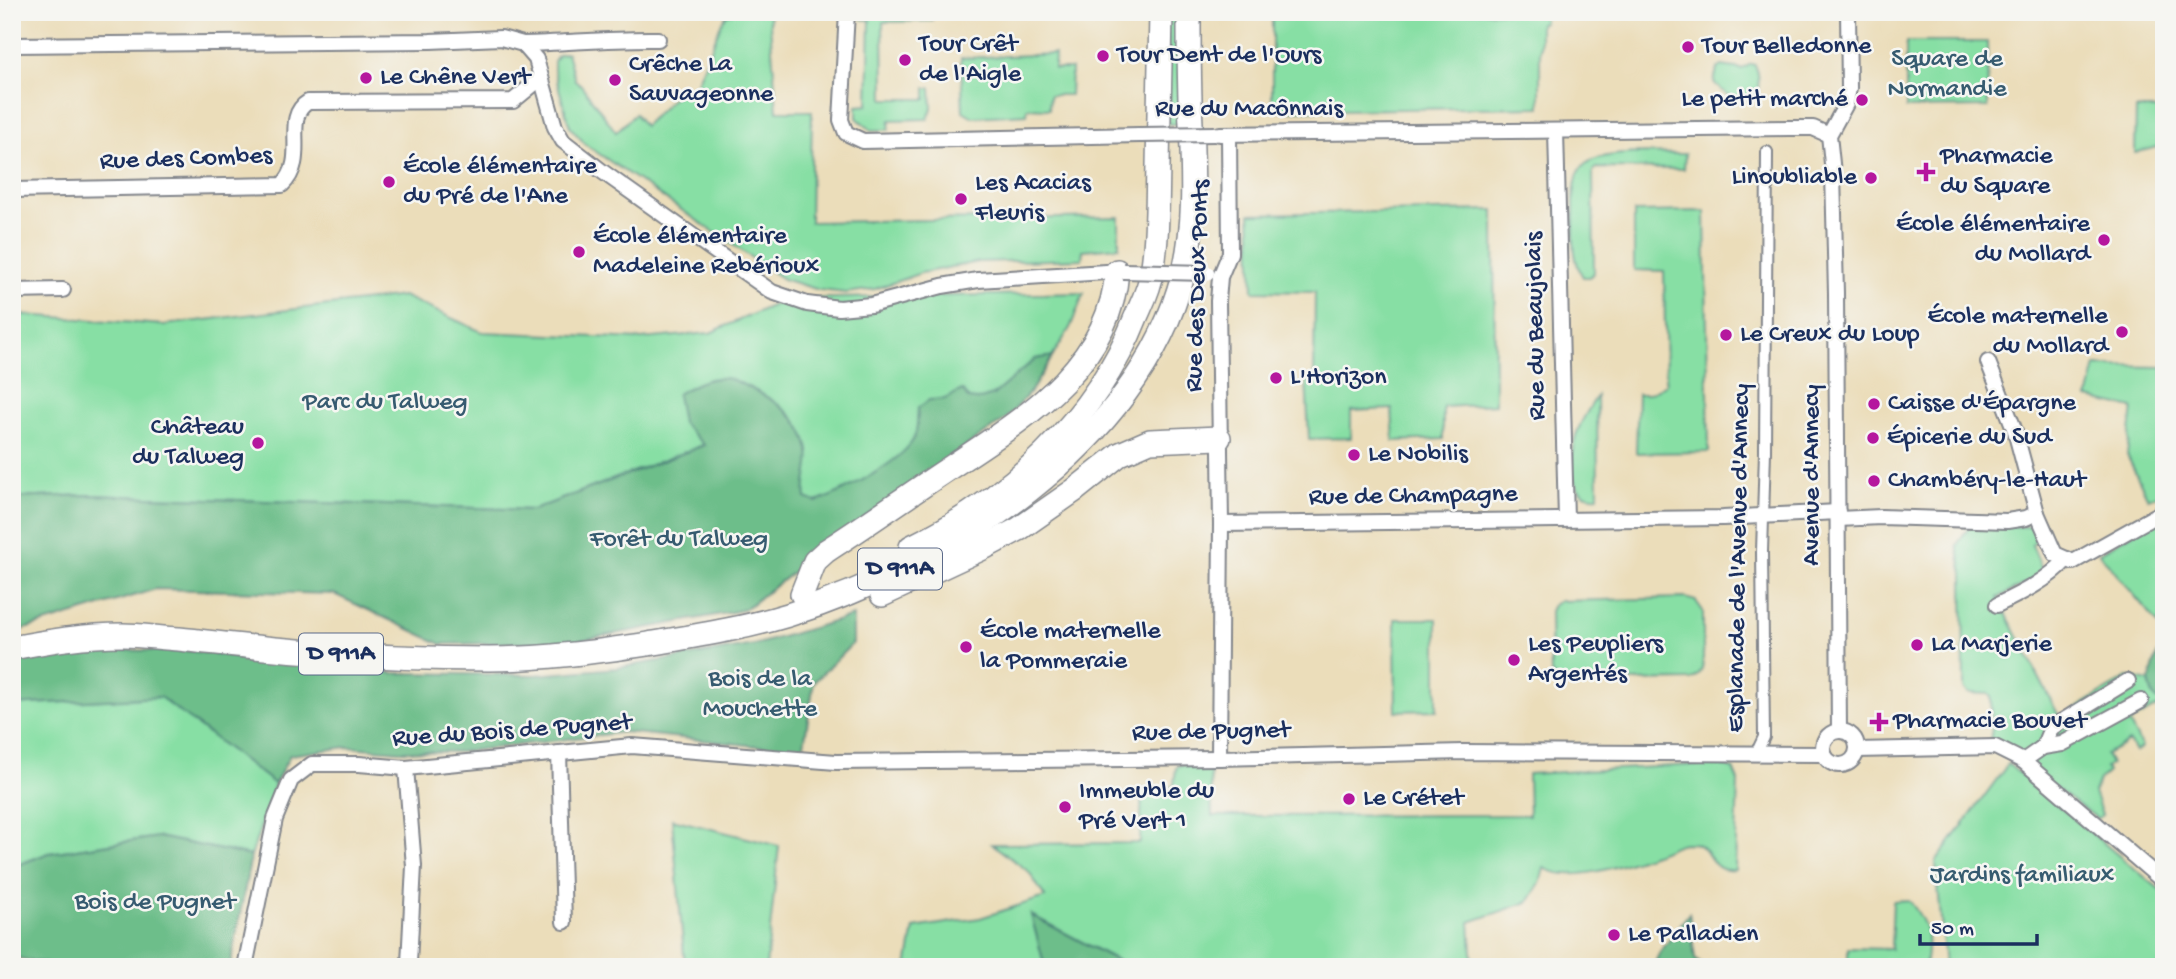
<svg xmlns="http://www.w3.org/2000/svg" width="2176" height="979" viewBox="0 0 2176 979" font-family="'Gochi Hand',sans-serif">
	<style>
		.green { fill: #87dfa4; stroke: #518781; stroke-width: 2 }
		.forest { fill: #6dbe8a; stroke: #447674; stroke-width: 2 }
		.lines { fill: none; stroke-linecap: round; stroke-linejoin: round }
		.pedestrian-casing { stroke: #83868c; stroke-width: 14 }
		.minor-casing { stroke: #83868c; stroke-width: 18 }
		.primary-casing { stroke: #83868c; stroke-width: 26 }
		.pedestrian { stroke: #fff; stroke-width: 10 }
		.minor { stroke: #fff; stroke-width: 14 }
		.primary { stroke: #fff; stroke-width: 23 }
		.minor-bridge-casing { stroke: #83868c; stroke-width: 18; stroke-linecap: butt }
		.minor-bridge { stroke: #fff; stroke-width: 14 }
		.poi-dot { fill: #b5179e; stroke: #f6f6f2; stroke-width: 2.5 }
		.labels { text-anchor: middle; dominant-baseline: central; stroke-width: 5; stroke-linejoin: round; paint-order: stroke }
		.shield { fill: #f6f6f2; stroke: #5d6b8a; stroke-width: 2 }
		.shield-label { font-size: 24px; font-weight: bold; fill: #1b2f5e }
		.poi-label { font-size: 26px; fill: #1b2f5e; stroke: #f6f6f2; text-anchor: start }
		.park-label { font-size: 26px; fill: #365b70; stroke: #f6f6f2 }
		.street-label { font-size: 26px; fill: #1b2f5e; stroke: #f6f6f2 }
	</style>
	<rect width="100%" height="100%" fill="#f6f6f2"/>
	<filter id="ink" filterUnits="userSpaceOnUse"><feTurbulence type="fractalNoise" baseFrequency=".0143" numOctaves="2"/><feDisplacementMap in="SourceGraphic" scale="14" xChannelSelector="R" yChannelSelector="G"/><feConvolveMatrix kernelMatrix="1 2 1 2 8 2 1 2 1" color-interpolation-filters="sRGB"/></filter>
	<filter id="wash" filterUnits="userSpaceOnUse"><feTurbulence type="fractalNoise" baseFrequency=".00686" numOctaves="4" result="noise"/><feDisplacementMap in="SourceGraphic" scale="28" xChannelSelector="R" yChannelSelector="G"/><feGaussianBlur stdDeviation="1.57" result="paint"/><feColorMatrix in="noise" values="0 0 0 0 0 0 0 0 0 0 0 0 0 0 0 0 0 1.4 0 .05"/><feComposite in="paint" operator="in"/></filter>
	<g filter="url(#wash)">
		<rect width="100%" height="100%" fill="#ebddba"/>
		<g class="green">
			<polygon points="735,12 769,12 777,111 812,111 810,222 1119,217 1119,247 1083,250 1082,259 978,262 921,273 875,289 846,293 819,290 783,279 586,145 570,127 554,71 554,61 558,55 567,53 575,80 581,85 616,132 635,114 644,126 678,93 684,95 695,88 722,22 727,15"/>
			<polygon points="861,12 932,12 934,14 935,12 1004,12 932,15 932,21 883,22 884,99 926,99 926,88 931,88 932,108 928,119 890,120 889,130 871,130 857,118 857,106 868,105 870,20 861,19"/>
			<polygon points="1168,12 1183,12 1184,124 1168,124"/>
			<polygon points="1272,12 1543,12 1544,22 1540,23 1540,107 1272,111"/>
			<polygon points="1906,42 1987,42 1988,107 1906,108"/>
			<polygon points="1055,54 1054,69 1071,69 1070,95 1050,95 1049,109 1027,108 1027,114 973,117 963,111 961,58"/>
			<path d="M 1751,64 L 1755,65 C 1760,75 1760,89 1754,98 C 1739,102 1723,95 1714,82 L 1717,69 L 1722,66 L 1742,69 Z"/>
			<polygon points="2136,109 2164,109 2164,145 2135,153"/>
			<path d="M 1685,154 L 1684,169 L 1596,168 L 1593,171 L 1594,273 L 1589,277 L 1583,277 C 1572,259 1574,238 1574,219 C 1574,204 1573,183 1580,170 C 1592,148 1661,154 1685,154 Z"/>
			<polygon points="1494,210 1495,404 1443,407 1443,439 1394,441 1392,409 1351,411 1351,438 1309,439 1306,378 1314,377 1315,292 1253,291 1250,214"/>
			<polygon points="1705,211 1709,452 1636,453 1638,394 1649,394 1666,384 1664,271 1634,270 1634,212"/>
			<polygon points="1084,293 1070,328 1031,391 750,605 745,429 533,510 89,495 12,498 12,314 164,325 403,296 482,332 641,339 710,333 787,299"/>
			<polygon points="2096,366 2164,367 2164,493 2148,499 2127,455 2133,408 2088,398"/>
			<path d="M 1597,396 L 1598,496 C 1567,499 1569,456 1576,435 C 1581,421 1589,408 1597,396 Z"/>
			<polygon points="2164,515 2164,631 2099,553"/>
			<polygon points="1971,524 2035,527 2040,534 2032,545 2044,574 1998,598 2060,718 2128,677 2149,682 2153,696 2164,703 2129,723 2142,747 2135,752 2129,742 2106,754 2111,764 2106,767 2108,772 2099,780 2094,793 2102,815 2098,819 1990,741 1992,728 1991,697 1988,694 1968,693 1964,688 1963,573 1957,545"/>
			<path d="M 1685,598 L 1696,601 L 1703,611 L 1703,664 C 1702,672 1699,676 1692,680 L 1565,682 L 1559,681 L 1551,674 L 1550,611 L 1553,605 L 1560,601 Z"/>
			<polygon points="1395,619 1437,619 1437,710 1396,711"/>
			<polygon points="160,697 275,784 251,856 158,837 49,853 12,867 12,705"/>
			<path d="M 1204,764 L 1210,768 L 1212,816 L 1529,815 L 1528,774 L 1693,765 L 1723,766 L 1733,769 L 1738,781 L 1735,870 C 1709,873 1713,851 1697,844 C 1693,843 1689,843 1685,843 C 1675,844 1669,849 1660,852 C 1629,863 1573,885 1544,868 L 1540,883 L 1528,902 L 1470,922 L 1473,967 L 1129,967 L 1031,915 L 1045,967 L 907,967 L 914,928 L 980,918 L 1045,897 L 1029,872 L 992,844 L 1140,843 L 1142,789 L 1165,791 L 1174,785 L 1176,768 L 1179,765 Z"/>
			<polygon points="2008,764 2164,893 2164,967 1945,967 1936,862"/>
			<polygon points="672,819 779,846 766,967 685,967"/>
			<path d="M 1909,900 C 1929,926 1930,935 1925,967 L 1848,967 L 1848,948 L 1891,949 L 1893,901 Z"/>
		</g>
		<g class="forest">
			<path d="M 1053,356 L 1031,391 L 1007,418 L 887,501 L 743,610 L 571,642 L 441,644 L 334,594 L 156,589 L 12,633 L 12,498 L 89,495 L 533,510 L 704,445 L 682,423 L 677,394 C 691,386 706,377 723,378 C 732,378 740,383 748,387 C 775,400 804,418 809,451 C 812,468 803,480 806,498 L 816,502 C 839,494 908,460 915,435 C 918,427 917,416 918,408 L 929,400 L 945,399 L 962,390 L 969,399 L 977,400 L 993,395 L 1035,359 Z"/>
			<polygon points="853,616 853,643 814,682 803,751 625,732 460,752 400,751 347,747 290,755 275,784 160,697 12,705 12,660 99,650 192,651 307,665 394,673 536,675 617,668 754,645"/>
			<polygon points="2164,652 2164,703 2153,696 2149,682 2157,655"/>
			<polygon points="158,837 251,856 230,967 64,967 12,957 12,867 49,853"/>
			<polygon points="1689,913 1695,959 1705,967 1653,967 1659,954"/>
			<polygon points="1031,915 1129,967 1045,967"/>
		</g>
	</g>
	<g filter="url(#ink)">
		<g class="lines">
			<g class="pedestrian-casing">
				<polyline id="pedestrian" points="1756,754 1764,737 1762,552 1765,451 1767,152"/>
			</g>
			<g class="minor-casing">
				<g id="minor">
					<polyline points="847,12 841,120 846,133 863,141 1140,135"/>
					<path d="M 523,44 C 568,43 613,38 658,39"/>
					<polyline points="12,45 430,41 501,38 523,44 536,59 555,127 563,141 603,172 772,292 807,304 839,308 871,305 942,286 978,280 1122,271"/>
					<polyline points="1556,131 1566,519"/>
					<polyline points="1220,134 1789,128 1813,128 1829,135"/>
					<path d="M 12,190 L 282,185 C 310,159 281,118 308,102 L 513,101 L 541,78"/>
					<polyline points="12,291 63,290"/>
					<polyline points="1988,362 2015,431 2037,513 2055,554 2073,562 2164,511"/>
					<polyline points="1838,519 1881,517 2007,521 2026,518 2037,513"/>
					<polyline points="1221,524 1723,518 1838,512"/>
					<path d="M 1997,605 C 2022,593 2048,580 2067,559"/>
					<polyline points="1839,731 1836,293 1833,173 1829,135 1846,104 1849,88 1848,12"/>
					<circle cx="1840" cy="748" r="17"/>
					<polyline points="2043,747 2051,728 2128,681"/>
					<polyline points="1857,750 1995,747 2023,761 2164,882"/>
					<polyline points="559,753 564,922"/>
					<polyline points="1219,758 1221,524 1218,301 1220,277 1230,253 1229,134"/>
					<polyline points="2023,761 2043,747 2062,744 2141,701"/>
					<polyline points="406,768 414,866 409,963"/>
					<polyline points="245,967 275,819 291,780 312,764 359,764 406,768 632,746 836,762 1219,758 1463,752 1824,754"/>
				</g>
			</g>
			<g class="primary-casing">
				<g id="primary">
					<path d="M 911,547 C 1008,500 1096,419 1136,317 C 1142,303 1150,288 1152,272 C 1158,239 1157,200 1158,166 C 1159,115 1160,64 1161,12"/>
					<path d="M 802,594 L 815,561 L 826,551 C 865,526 903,499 942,473 C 1016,423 1110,371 1117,271"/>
					<polyline points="882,595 985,547 1019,529 1075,490 1120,454 1150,441 1219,438"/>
					<path d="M 12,648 C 49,641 85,635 123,635 C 141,635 160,638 179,639 C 218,643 258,648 298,651 C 361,656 425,659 489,659 C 542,659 595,652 648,644 C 695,636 742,629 788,615 C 948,565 1139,446 1183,275 C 1196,225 1193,174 1191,124 C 1189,87 1189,50 1189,12"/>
				</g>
			</g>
			<use href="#pedestrian" class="pedestrian"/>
			<use href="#minor" class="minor"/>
			<use href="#primary" class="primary"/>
			<g class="minor-bridge-casing">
				<g id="minor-bridge">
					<polyline points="1140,135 1215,134"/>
					<polyline points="1123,271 1207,273"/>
				</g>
			</g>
			<use href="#minor-bridge" class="minor-bridge"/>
		</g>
	</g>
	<g class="poi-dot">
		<circle cx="1688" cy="47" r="7"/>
		<circle cx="1103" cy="56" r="7"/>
		<circle cx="905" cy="60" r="7"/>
		<circle cx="366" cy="78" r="7"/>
		<circle cx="615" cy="80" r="7"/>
		<circle cx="1862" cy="100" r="7"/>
		<path d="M1922.5 161.5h7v7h7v7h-7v7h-7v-7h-7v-7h7z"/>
		<circle cx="1871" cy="178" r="7"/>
		<circle cx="389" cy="182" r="7"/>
		<circle cx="961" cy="199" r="7"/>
		<circle cx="2104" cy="240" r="7"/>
		<circle cx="579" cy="252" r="7"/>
		<circle cx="2122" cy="332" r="7"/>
		<circle cx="1726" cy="335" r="7"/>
		<circle cx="1276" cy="378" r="7"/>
		<circle cx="1874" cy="404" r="7"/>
		<circle cx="1873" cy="438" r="7"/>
		<circle cx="258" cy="443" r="7"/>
		<circle cx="1354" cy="455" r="7"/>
		<circle cx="1874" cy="481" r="7"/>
		<circle cx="1917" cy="645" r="7"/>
		<circle cx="966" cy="647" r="7"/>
		<circle cx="1514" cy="660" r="7"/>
		<path d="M1875.5 711.5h7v7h7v7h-7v7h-7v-7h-7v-7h7z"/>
		<circle cx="1349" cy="799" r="7"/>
		<circle cx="1065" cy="807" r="7"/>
		<circle cx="1614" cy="935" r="7"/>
	</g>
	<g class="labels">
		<g class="shield">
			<rect x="858" y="548.5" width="84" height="41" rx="5"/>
			<rect x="299" y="633.5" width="84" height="41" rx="5"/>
		</g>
		<g class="shield-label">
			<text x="900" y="569">D 911A</text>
			<text x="341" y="654">D 911A</text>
		</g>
		<g class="poi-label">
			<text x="919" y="45">Tour Crêt<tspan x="919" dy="30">de l'Aigle</tspan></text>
			<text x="1702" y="47">Tour Belledonne</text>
			<text x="1117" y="56">Tour Dent de l'Ours</text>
			<text x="629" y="65">Crêche La<tspan x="629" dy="30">Sauvageonne</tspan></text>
			<text x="380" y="78">Le Chêne Vert</text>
			<text x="1848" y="100" text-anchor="end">Le petit marché</text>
			<text x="1940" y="157">Pharmacie<tspan x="1940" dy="30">du Square</tspan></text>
			<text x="403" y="167">École élémentaire<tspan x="403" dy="30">du Pré de l'Ane</tspan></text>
			<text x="1857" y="178" text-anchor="end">Linoubliable</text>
			<text x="975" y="184">Les Acacias<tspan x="975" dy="30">Fleuris</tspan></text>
			<text x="2090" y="225" text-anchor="end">École élémentaire<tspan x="2090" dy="30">du Mollard</tspan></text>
			<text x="593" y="237">École élémentaire<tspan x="593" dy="30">Madeleine Rebérioux</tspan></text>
			<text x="2108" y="317" text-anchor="end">École maternelle<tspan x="2108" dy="30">du Mollard</tspan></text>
			<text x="1740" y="335">Le Creux du Loup</text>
			<text x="1290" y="378">L'Horizon</text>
			<text x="1888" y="404">Caisse d'Épargne</text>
			<text x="244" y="428" text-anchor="end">Château<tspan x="244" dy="30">du Talweg</tspan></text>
			<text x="1887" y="438">Épicerie du Sud</text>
			<text x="1368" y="455">Le Nobilis</text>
			<text x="1888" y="481">Chambéry-le-Haut</text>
			<text x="980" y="632">École maternelle<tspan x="980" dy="30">la Pommeraie</tspan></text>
			<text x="1528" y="645">Les Peupliers<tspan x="1528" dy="30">Argentés</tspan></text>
			<text x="1931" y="645">La Marjerie</text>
			<text x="1893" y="722">Pharmacie Bouvet</text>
			<text x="1079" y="792">Immeuble du<tspan x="1079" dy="30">Pré Vert 1</tspan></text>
			<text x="1363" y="799">Le Crétet</text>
			<text x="1628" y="935">Le Palladien</text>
		</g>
		<g class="park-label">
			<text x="1947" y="60">Square de<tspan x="1947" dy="30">Normandie</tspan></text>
			<text x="385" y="403">Parc du Talweg</text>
			<text x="679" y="540">Forêt du Talweg</text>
			<text x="760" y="680">Bois de la<tspan x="760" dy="30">Mouchette</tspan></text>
			<text x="2022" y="876">Jardins familiaux</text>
			<text x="155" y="903">Bois de Pugnet</text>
		</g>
		<g class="street-label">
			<text x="1249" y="110">Rue du Macônnais</text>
			<text transform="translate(186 160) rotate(-2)">Rue des Combes</text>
			<text transform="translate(1199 286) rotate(-88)">Rue des Deux Ponts</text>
			<text transform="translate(1537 326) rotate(-91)">Rue du Beaujolais</text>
			<text transform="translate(1813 475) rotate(-90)">Avenue d'Annecy</text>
			<text transform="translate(1413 497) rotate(-1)">Rue de Champagne</text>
			<text transform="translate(1740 558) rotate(-89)">Esplanade de l'Avenue d'Annecy</text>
			<text transform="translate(512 732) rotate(-4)">Rue du Bois de Pugnet</text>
			<text transform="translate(1211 733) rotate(-1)">Rue de Pugnet</text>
		</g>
	</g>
	<rect width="2176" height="979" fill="none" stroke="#f6f6f2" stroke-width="42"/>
	<path d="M1920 934v10h117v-10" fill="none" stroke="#1b2f5e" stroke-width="3.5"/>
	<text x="1931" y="934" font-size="21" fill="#1b2f5e" stroke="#f6f6f2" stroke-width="5" paint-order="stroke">50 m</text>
</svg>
